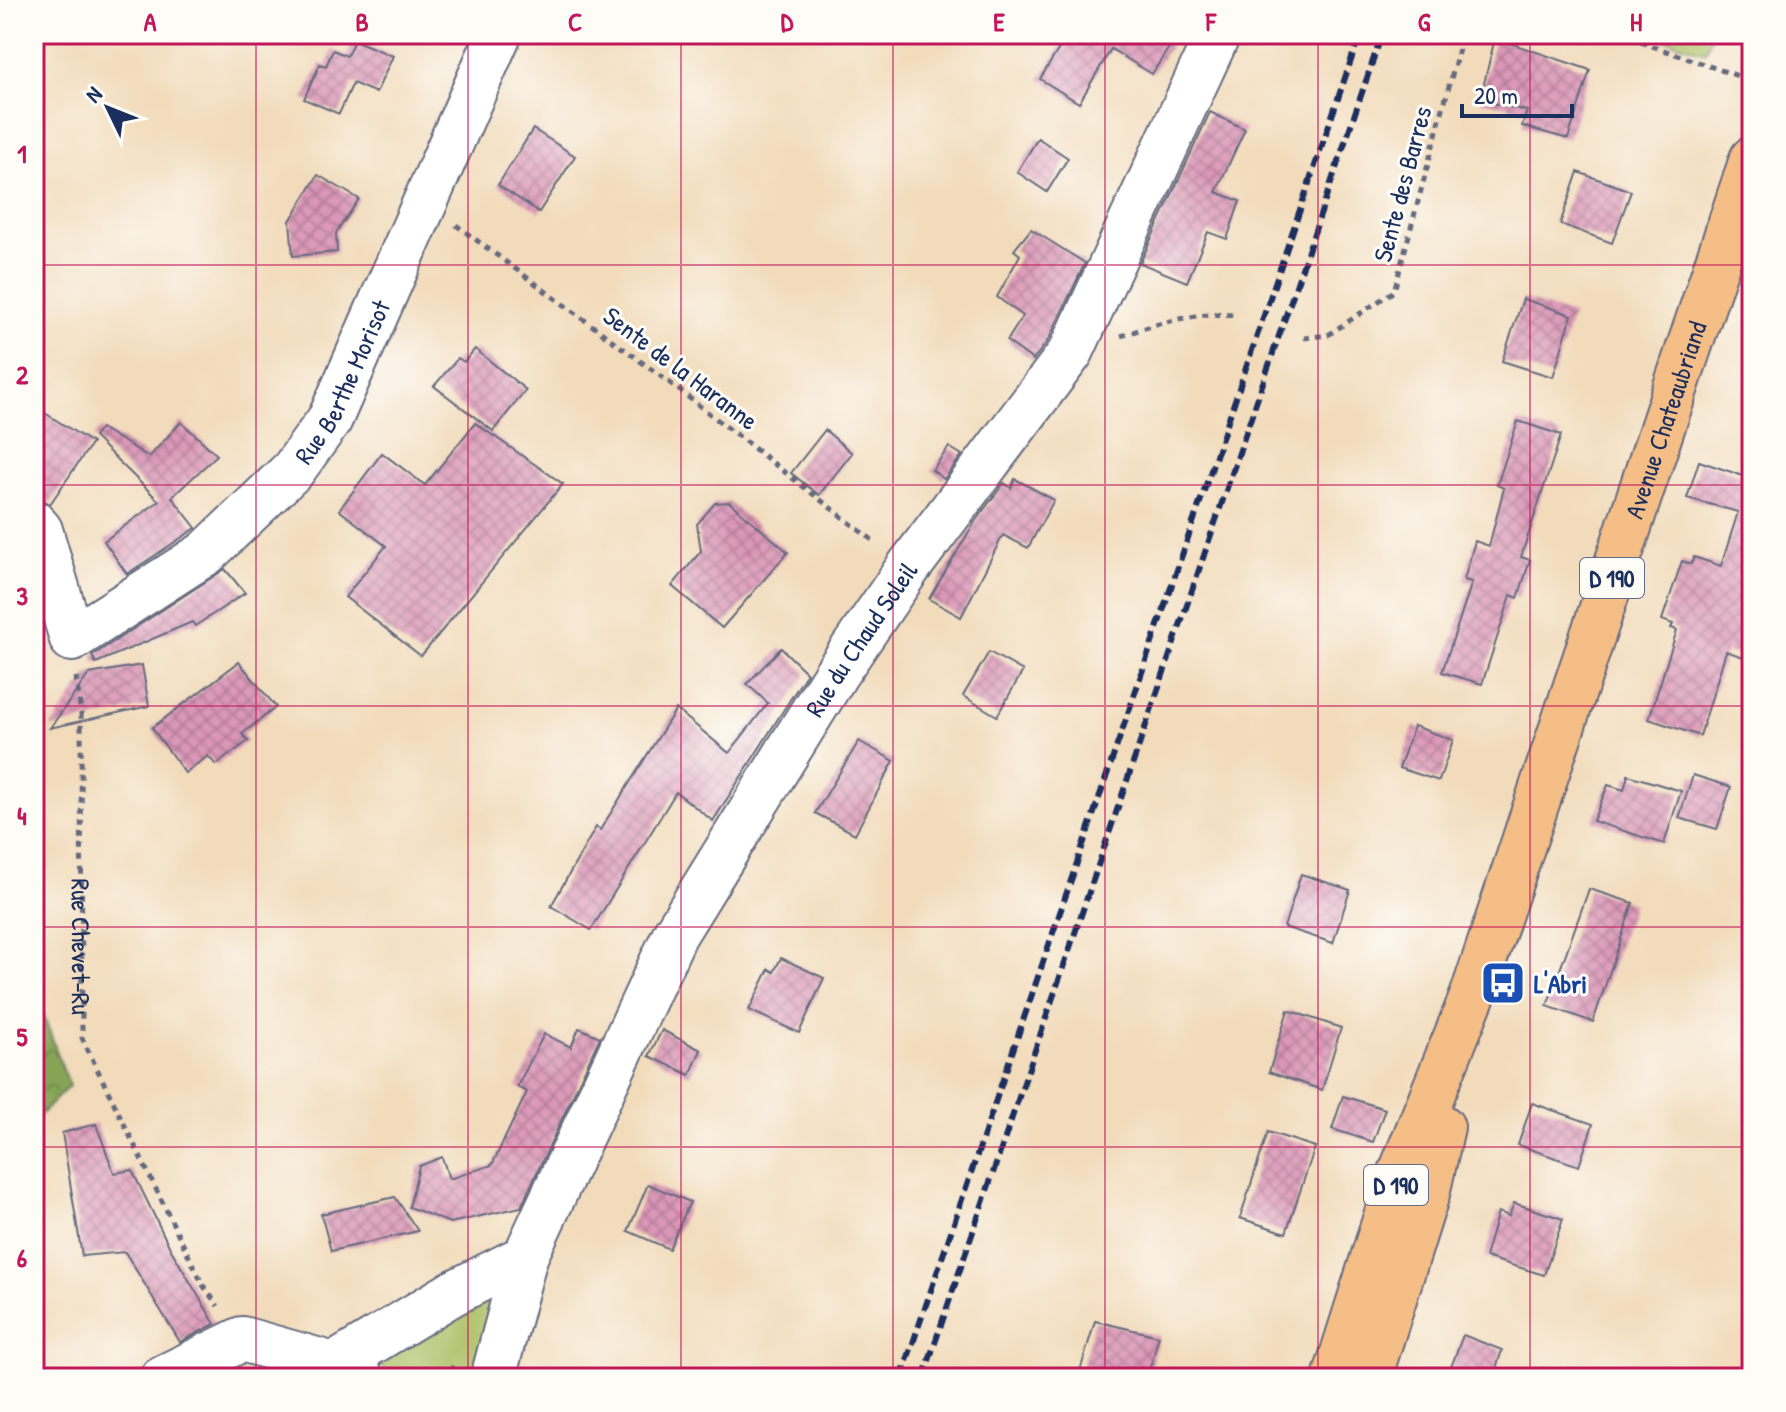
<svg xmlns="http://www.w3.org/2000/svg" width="1786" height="1412" viewBox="0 0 1786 1412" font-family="'Patrick Hand',sans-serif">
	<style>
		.green { fill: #aabd60; stroke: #62765f; stroke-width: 2 }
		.forest { fill: url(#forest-crowns); stroke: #516a5a; stroke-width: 2 }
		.building { fill: url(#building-cross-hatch) }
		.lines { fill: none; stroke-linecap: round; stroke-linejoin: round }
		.minor-casing { stroke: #666b7f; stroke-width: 48 }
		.major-casing { stroke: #666b7f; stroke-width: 48 }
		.path { stroke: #666b7f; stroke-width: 5; stroke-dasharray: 6 6; stroke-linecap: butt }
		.minor { stroke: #fff; stroke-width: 44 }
		.major { stroke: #f6be87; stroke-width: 44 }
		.rail { stroke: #1b2f5e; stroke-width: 6; stroke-dasharray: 12 6; stroke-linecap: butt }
		.grid { fill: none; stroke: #c2185b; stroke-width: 2; stroke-opacity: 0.55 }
		.labels { text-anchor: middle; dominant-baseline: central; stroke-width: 6; stroke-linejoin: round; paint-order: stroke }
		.shield { fill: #fdfcf7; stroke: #5f6c8c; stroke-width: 2 }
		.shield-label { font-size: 24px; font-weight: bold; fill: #1b2f5e }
		.street-label { font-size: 26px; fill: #1b2f5e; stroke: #fdfcf7 }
		.transit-label { font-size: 26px; font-weight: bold; fill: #164399; stroke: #fdfcf7; text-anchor: start }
		.neatline { fill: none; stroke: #c2185b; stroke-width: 3 }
		.grid-label { font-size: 26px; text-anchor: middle; font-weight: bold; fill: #c2185b }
	</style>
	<defs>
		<pattern id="forest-crowns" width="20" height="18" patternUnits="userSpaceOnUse" patternTransform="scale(2)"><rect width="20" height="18" fill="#87a456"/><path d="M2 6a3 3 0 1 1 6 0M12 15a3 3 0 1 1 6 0" fill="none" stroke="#6e864a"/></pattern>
		<pattern id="building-cross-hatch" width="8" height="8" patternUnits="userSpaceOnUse" patternTransform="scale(2)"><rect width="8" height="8" fill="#dc97b7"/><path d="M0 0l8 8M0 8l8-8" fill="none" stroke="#b27c98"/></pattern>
	</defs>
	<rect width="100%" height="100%" fill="#fdfcf7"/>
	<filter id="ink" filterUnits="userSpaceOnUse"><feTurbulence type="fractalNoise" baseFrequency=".0125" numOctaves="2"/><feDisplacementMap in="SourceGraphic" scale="16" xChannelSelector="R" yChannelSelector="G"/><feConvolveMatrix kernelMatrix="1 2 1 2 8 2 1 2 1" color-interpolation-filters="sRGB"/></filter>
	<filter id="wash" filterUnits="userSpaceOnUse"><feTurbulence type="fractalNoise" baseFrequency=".006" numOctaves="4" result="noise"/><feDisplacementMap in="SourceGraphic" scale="32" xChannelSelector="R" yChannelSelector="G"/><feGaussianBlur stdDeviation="1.8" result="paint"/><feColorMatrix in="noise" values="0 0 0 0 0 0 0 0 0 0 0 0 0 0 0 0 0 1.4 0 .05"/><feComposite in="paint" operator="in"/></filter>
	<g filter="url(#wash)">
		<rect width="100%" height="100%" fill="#f2dbbb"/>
		<g class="green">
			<polygon points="1649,34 1712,34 1705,52"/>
			<polygon points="487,1288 502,1294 477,1378 400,1378 378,1365"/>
		</g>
		<polygon class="forest" points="35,991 69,1086 34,1121 34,992"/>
		<g id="blocks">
			<g class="building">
				<polygon points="1068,34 1152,34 1170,46 1152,74 1111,49 1079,103 1040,79"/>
				<polygon points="1495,38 1590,70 1568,139 1522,126 1527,111 1480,100"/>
				<polygon points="354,40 393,56 376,93 353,83 339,114 304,99 320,64 326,66 333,50 347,56"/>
				<polygon points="1210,112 1245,129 1216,192 1240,201 1227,239 1208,232 1187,282 1140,263"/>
				<polygon points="533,129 575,156 539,212 498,185"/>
				<polygon points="1038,138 1068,158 1047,192 1017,172"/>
				<polygon points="1578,172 1631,191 1612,243 1560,224"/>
				<polygon points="318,175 359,199 336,233 337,252 293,256 290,221"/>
				<polygon points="1031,229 1085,263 1049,339 1033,360 1007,341 1023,316 997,297 1020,255 1014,250"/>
				<polygon points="1523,299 1572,315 1553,377 1502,361"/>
				<polygon points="475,349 526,390 493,431 434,386 458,358 464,362"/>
				<polygon points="34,406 92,443 50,504 43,500 34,499"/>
				<polygon points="1518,421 1561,435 1521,557 1530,560 1518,598 1511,595 1482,684 1442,672 1472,582 1464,580 1475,541 1489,546 1504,488 1497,485"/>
				<polygon points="181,422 217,455 172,497 196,528 127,574 104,541 159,501 94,437 101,428 149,457"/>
				<polygon points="475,423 563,484 421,656 345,597 386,546 339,510 382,453 425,485"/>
				<polygon points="825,430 852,453 819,495 791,473"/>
				<polygon points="949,447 962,455 944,479 932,470"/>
				<polygon points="1699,461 1752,479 1752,641 1746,658 1726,651 1700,736 1649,719 1677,630 1671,628 1673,624 1662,620 1682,561 1691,564 1694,557 1721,566 1738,512 1687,498"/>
				<polygon points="1015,479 1054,500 1028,548 1003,535 961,617 929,599 976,520 1004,483 1011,488"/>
				<polygon points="729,502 788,552 722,628 672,586 701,551 697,524 715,503"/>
				<polygon points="225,569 245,593 195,626 192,622 96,663 92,656"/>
				<polygon points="781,648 807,673 713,821 676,792 591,930 551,906 596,827 600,830 676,709 729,753 768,703 747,684"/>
				<polygon points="989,652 1023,671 997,716 963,696"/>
				<polygon points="239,662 276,707 242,734 248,741 216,765 208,756 185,773 152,728"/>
				<polygon points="142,665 149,706 50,728 89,674"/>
				<polygon points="1414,726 1453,740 1439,781 1399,768"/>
				<polygon points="859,741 894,761 855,834 815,813"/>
				<polygon points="1628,775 1681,791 1664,844 1593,821 1608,785 1624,790"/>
				<polygon points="1693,775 1731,787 1717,829 1679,818"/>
				<polygon points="1301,874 1350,890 1333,943 1284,927"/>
				<polygon points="1589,889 1633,903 1593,1022 1547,1006"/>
				<polygon points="781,958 824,978 799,1033 749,1010 769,969 774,972"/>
				<polygon points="1288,1010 1341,1028 1322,1090 1269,1072"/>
				<polygon points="579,1028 600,1037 521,1207 450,1223 409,1207 419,1166 442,1157 449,1179 492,1165 527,1092 517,1087 544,1034 571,1047"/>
				<polygon points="662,1030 701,1050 690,1075 649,1056"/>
				<polygon points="1343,1096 1385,1109 1373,1142 1332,1129"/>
				<polygon points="1532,1103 1593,1124 1579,1166 1518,1145"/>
				<polygon points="96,1124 114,1173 132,1170 170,1248 215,1324 180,1342 125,1252 82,1256 62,1133"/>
				<polygon points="1268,1132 1315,1147 1286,1233 1240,1218"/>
				<polygon points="648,1184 690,1202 669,1249 628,1231"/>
				<polygon points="395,1197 418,1231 331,1251 321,1214"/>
				<polygon points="1514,1203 1563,1219 1544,1275 1485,1257 1498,1212 1509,1216"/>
				<polygon points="1095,1321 1159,1336 1147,1378 1078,1378"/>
				<polygon points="1463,1335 1502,1350 1493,1378 1447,1378"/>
			</g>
		</g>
	</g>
	<g filter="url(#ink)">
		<use href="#blocks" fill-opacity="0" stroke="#666b7f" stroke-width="2"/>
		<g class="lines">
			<g class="minor-casing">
				<g id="minor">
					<path id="s2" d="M 34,523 L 40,530 L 72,639 L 206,553 L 293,470 L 330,419 L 499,34"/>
					<polyline points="334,1365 453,1293 525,1257"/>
					<polyline points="162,1378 242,1339 334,1365 360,1376"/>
					<path id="s3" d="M 493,1378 L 525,1257 L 675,934 L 837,672 L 908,568 L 1071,352 L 1218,34"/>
				</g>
			</g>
			<g class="major-casing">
				<g id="major">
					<path id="s4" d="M 1335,1378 L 1397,1182 L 1472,997 L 1752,159"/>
					<polyline points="1369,1378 1427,1194 1442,1127"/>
				</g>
			</g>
			<g class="path">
				<polyline points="1618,34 1752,81"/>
				<polyline points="456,225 670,383 876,543"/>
				<path d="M 1121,336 C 1159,323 1194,312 1233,315"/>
				<polyline points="1304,338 1328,335 1394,291 1463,34"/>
				<path id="s1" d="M 76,677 L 81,713 L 82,1038 L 203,1285 L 218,1306"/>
				<polyline points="446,1378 453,1366"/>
			</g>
			<use href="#minor" class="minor"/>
			<use href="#major" class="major"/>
			<g class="rail">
				<polyline points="901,1378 1360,34"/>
				<polyline points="923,1378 1382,34"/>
			</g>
		</g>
	</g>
	<path class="grid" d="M 256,34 L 256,1378M 468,34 L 468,1378M 681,34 L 681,1378M 893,34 L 893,1378M 1105,34 L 1105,1378M 1318,34 L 1318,1378M 1530,34 L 1530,1378M 34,265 L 1752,265M 34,485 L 1752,485M 34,706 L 1752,706M 34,927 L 1752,927M 34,1147 L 1752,1147"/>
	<defs>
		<g id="bus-square" transform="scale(2.3)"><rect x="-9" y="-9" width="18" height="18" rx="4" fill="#1a4fb4" stroke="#fdfcf7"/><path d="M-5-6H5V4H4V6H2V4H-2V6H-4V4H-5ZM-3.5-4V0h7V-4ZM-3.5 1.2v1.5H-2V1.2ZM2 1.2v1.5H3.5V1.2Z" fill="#fff"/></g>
	</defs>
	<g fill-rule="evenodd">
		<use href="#bus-square" x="1503" y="983"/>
	</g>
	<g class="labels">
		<g class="shield">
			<rect x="1580" y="558" width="64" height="40" rx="6"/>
			<rect x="1364" y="1165" width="64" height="40" rx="6"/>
		</g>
		<g class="shield-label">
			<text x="1612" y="578">D 190</text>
			<text x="1396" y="1185">D 190</text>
		</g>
		<g class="street-label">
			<text transform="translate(1402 184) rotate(-75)">Sente des Barres</text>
			<text transform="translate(681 368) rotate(37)">Sente de la Haranne</text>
			<text stroke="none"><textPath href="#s2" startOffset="504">Rue Berthe Morisot</textPath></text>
			<text stroke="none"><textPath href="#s4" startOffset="1014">Avenue Chateaubriand</textPath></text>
			<text stroke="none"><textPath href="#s3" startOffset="830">Rue du Chaud Soleil</textPath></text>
			<text stroke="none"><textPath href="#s1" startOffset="270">Rue Chevet-Ru</textPath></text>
		</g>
		<g class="transit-label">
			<text x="1534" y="983">L'Abri</text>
		</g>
	</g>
	<rect width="1786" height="1412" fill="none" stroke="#fdfcf7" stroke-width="88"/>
	<g transform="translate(108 108) rotate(313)" stroke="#fdfcf7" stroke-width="6" paint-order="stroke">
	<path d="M0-6L14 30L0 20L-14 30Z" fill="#1b2f5e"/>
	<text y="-12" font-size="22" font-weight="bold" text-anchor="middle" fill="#1b2f5e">N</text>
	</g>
	<path d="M1462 104v12h110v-12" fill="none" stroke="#1b2f5e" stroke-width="4"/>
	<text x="1474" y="104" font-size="24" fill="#1b2f5e" stroke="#fdfcf7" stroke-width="6" paint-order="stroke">20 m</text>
	<rect x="44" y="44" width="1698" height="1324" class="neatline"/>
	<g class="grid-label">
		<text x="150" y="31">A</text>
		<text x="362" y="31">B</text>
		<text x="575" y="31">C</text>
		<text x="787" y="31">D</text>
		<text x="999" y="31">E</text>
		<text x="1211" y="31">F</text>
		<text x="1424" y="31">G</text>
		<text x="1636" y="31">H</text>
		<text x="22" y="163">1</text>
		<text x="22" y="384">2</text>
		<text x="22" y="605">3</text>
		<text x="22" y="825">4</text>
		<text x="22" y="1046">5</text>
		<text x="22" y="1267">6</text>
	</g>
</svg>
